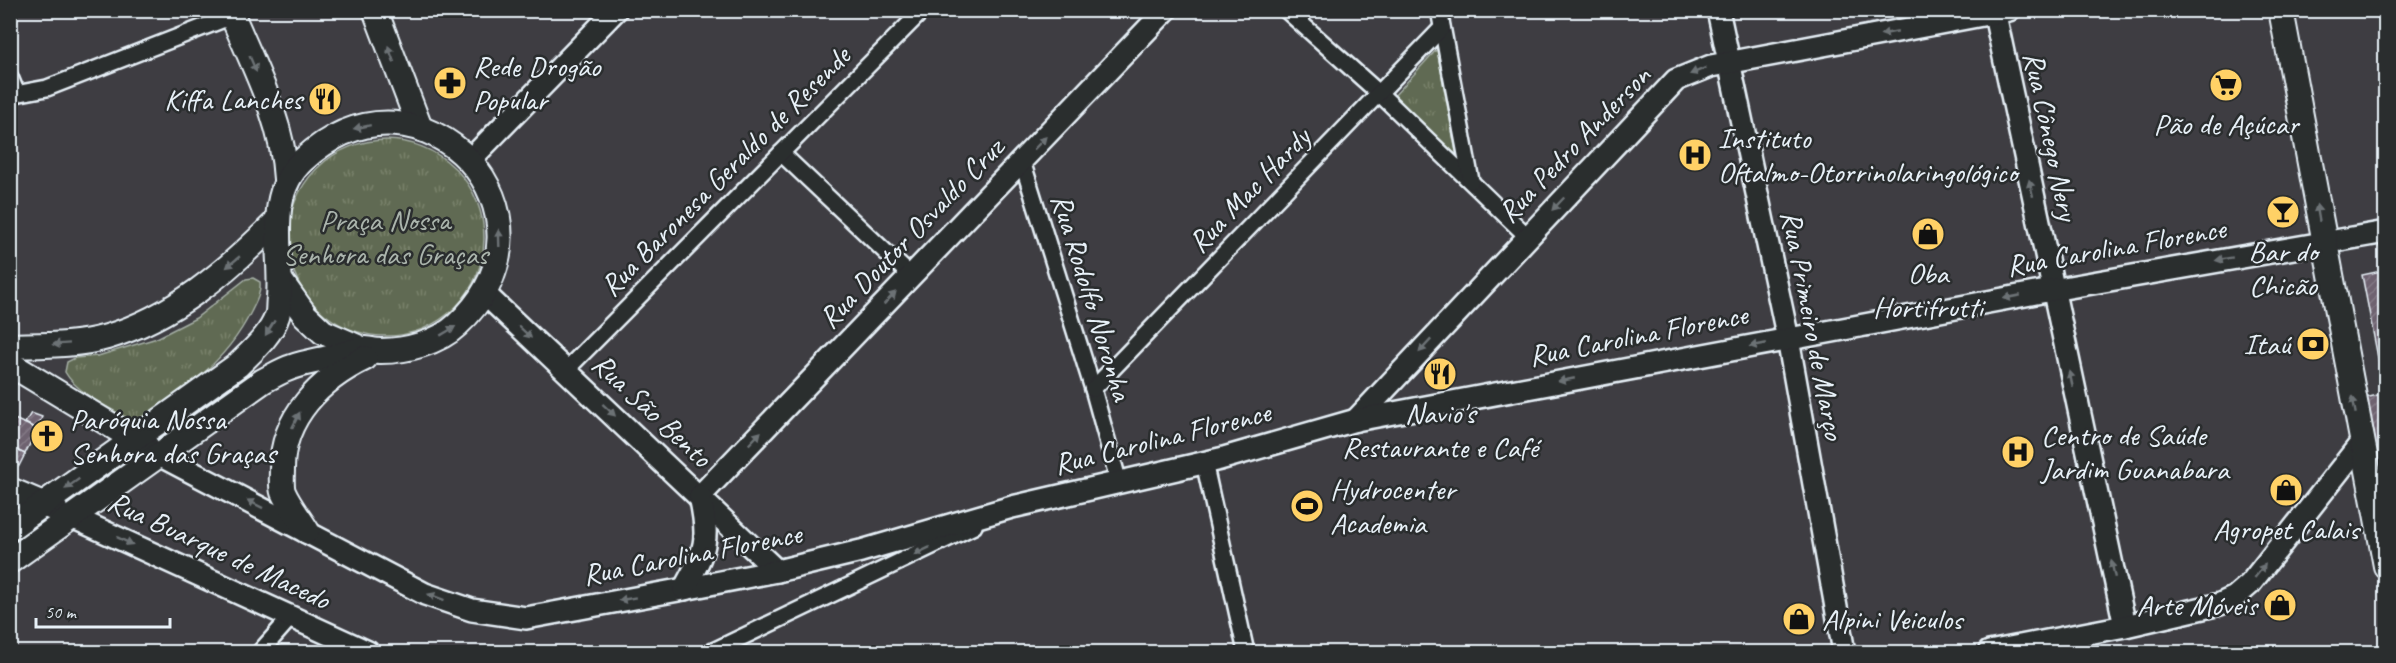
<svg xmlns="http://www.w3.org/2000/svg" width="2396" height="663" viewBox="0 0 2396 663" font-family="Caveat,sans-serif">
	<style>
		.park { fill: url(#park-tufts); stroke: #a4aea5; stroke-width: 1.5 }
		.building { fill: url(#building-hatch); stroke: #e8f1f8; stroke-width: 1.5 }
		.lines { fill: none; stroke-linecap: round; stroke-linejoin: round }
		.street-casing { stroke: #e8f1f8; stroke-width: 20 }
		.secondary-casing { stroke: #e8f1f8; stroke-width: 26 }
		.primary-casing { stroke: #e8f1f8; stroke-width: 28 }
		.street { stroke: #2a2d2e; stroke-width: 15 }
		.secondary { stroke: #2a2d2e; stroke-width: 21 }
		.primary { stroke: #2a2d2e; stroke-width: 24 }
		.oneway { fill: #6c7275 }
		.labels { text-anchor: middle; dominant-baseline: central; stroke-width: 5; stroke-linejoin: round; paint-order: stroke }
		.poi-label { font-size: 30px; fill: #e8f1f8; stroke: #2a2d2e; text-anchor: start }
		.street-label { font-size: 30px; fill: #e8f1f8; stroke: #2a2d2e }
		.park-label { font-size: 30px; fill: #abb5ad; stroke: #2a2d2e }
	</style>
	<defs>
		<pattern id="park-tufts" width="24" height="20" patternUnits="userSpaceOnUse" patternTransform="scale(1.5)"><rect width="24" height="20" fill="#616b52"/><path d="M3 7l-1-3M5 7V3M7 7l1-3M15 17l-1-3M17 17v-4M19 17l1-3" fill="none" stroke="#78816c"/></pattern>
		<pattern id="building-hatch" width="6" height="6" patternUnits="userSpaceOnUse" patternTransform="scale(1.5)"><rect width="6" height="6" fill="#6e6270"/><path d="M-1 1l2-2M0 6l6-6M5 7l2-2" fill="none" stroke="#837985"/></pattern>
	</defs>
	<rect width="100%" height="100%" fill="#3e3d42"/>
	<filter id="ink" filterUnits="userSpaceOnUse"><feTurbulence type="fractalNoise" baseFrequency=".0167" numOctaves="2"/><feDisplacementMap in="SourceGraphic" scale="12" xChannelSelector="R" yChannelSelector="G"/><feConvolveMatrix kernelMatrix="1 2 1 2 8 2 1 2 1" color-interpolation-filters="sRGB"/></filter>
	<g filter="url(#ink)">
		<g class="park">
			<polygon points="1437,49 1457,157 1394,96"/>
			<circle cx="386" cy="238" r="98"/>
			<path d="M 253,278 L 260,282 C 261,294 256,302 251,312 C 226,363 181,393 136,423 C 114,410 77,394 65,372 L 67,362 L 75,358 L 98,356 L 157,338 L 196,318 L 246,279 Z"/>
		</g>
		<g class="building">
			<polygon points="2386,270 2386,388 2384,389 2362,275"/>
			<polygon points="2386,393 2386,502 2361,399"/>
			<polygon points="31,413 42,417 37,429 25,423"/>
			<polygon points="10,417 37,429 25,454 10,447"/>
			<polygon points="14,449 25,454 19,466 10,461"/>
		</g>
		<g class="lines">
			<g class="street-casing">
				<g id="street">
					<polyline points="1286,10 1380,94 1527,236"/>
					<polyline points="1439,10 1471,181"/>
					<polyline points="10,77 17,94"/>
					<polyline points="10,95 47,88 232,16"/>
					<polyline points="781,153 911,276"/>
					<polyline points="1022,161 1093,389 1119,483"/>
					<polyline points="566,370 923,10"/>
					<polyline points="1093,389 1442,28"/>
					<polyline points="1204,462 1246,652"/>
					<polyline points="260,652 291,617"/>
					<polyline points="711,652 974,526"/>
				</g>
			</g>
			<g class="secondary-casing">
				<g id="secondary">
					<polyline points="1718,10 1788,339 1844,652"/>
					<polyline points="1994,10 2125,626"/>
					<polyline points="470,160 616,10"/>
					<polyline points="485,294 777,571"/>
					<polyline points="1356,420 1676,80 1711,66 2009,10"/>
					<polyline points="159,455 425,594 472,610 526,618 684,589 777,571 861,551 1012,507 1220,459 1356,420 2052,290 2386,232"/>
					<polyline points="700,496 1166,10"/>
					<polyline points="72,517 368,652"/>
					<path d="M 684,589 C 706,549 710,541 700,496"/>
					<polyline points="1989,652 2125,626 2220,604 2235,597 2250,584 2361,443"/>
				</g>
			</g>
			<g class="primary-casing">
				<g id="primary">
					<path d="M 230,10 C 253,65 283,120 286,179"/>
					<polyline points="375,10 420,128"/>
					<polyline points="2281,10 2386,566"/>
					<polyline points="280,280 305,315 323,332 362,349"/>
					<path d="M 10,346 C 42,345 76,346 107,337 C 174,317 227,271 276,222"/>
					<polyline points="10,364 147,447"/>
					<polyline points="10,490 55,509"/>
					<path d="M 10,528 L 238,365 C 252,351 271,335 277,316 C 279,311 278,303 279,298 C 283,251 264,196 303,160 C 423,49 575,217 457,325 C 438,343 406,351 381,351 C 375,351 368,349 363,349 C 354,350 344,354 336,356 C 322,360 306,362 292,367 C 282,370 273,376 263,381 L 10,561"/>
					<path d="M 307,531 C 300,519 289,506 283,492 C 281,486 282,476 282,469 C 282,417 321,379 365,358"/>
				</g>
			</g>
			<use href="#street" class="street"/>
			<use href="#secondary" class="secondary"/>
			<use href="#primary" class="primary"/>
		</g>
		<defs><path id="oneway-solid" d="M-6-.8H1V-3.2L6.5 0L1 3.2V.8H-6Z" transform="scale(1.5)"/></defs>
		<g class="oneway">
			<use href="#oneway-solid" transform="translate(1889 33) rotate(169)"/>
			<use href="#oneway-solid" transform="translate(391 54) rotate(-110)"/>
			<use href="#oneway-solid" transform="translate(253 64) rotate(67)"/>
			<use href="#oneway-solid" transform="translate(1698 71) rotate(158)"/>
			<use href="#oneway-solid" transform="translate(362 127) rotate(168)"/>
			<use href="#oneway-solid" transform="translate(1040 143) rotate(-46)"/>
			<use href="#oneway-solid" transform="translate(2031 188) rotate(-103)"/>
			<use href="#oneway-solid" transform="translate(1558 204) rotate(134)"/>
			<use href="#oneway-solid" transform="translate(2318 213) rotate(-100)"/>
			<use href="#oneway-solid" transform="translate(499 238) rotate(-92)"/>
			<use href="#oneway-solid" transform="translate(2224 259) rotate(170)"/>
			<use href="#oneway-solid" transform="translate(233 262) rotate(140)"/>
			<use href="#oneway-solid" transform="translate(2012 297) rotate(169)"/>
			<use href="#oneway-solid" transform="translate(890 298) rotate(-46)"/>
			<use href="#oneway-solid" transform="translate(270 328) rotate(122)"/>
			<use href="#oneway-solid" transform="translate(448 331) rotate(-31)"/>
			<use href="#oneway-solid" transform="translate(525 332) rotate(43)"/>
			<use href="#oneway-solid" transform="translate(61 344) rotate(176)"/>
			<use href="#oneway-solid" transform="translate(1758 345) rotate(169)"/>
			<use href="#oneway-solid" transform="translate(1425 346) rotate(133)"/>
			<use href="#oneway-solid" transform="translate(2071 379) rotate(-102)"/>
			<use href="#oneway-solid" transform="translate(1566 380) rotate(169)"/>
			<use href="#oneway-solid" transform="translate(2354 405) rotate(-101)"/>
			<use href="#oneway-solid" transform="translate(609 410) rotate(43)"/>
			<use href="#oneway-solid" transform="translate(296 420) rotate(-64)"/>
			<use href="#oneway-solid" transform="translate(755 438) rotate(-46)"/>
			<use href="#oneway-solid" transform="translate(72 484) rotate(144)"/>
			<use href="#oneway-solid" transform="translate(255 504) rotate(-153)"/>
			<use href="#oneway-solid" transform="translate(125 541) rotate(25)"/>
			<use href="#oneway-solid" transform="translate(922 551) rotate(154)"/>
			<use href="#oneway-solid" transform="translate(2113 569) rotate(-102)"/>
			<use href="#oneway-solid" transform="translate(2260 571) rotate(-52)"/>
			<use href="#oneway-solid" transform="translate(436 597) rotate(-160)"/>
			<use href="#oneway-solid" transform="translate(627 599) rotate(170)"/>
		</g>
	</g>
	<defs>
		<g id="pharmacy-disc" transform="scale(1.725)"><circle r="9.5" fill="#ffd166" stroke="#2a2d2e"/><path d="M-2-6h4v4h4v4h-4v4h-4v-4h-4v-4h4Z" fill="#111"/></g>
		<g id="supermarket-disc" transform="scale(1.725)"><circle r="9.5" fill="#ffd166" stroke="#2a2d2e"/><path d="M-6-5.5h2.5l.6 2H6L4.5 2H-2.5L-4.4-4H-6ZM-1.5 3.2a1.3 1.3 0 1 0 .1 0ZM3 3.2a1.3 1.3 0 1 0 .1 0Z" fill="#111"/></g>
		<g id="restaurant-disc" transform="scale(1.725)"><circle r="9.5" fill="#ffd166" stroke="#2a2d2e"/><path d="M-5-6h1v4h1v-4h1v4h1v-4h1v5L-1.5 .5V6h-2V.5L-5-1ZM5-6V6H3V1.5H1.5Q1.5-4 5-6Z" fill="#111"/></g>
		<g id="hospital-disc" transform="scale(1.725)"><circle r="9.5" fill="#ffd166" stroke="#2a2d2e"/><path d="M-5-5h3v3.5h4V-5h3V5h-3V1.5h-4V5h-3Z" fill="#111"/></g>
		<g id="bar-disc" transform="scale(1.725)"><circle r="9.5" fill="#ffd166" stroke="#2a2d2e"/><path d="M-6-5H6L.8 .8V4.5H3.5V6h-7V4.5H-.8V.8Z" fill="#111"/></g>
		<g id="shop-disc" transform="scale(1.725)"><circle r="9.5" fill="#ffd166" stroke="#2a2d2e"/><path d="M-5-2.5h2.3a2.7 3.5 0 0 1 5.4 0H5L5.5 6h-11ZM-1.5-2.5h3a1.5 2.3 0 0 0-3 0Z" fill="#111"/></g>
		<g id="bank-disc" transform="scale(1.725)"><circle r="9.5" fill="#ffd166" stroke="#2a2d2e"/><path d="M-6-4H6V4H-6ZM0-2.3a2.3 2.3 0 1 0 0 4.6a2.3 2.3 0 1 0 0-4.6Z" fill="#111"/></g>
		<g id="church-disc" transform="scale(1.725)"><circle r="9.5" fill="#ffd166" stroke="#2a2d2e"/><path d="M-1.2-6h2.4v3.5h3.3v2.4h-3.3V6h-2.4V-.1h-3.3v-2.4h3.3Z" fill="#111"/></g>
		<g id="stadium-disc" transform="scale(1.725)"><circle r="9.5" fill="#ffd166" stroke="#2a2d2e"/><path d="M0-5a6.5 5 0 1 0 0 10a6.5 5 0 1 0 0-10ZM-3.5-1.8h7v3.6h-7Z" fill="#111"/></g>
	</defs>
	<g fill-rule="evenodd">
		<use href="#pharmacy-disc" x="450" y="83"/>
		<use href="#supermarket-disc" x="2226" y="85"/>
		<use href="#restaurant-disc" x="325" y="99"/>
		<use href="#hospital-disc" x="1695" y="155"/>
		<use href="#bar-disc" x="2283" y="212"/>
		<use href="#shop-disc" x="1928" y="234"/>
		<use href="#bank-disc" x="2313" y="344"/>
		<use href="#restaurant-disc" x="1440" y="374"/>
		<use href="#church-disc" x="47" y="436"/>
		<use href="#hospital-disc" x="2018" y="452"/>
		<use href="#shop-disc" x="2286" y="490"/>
		<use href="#stadium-disc" x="1307" y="506"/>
		<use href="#shop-disc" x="2280" y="605"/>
		<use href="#shop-disc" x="1799" y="619"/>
	</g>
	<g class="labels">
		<g class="poi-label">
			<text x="473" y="66">Rede Drogão<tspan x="473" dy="34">Popular</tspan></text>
			<text x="302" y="99" text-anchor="end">Kiffa Lanches</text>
			<text x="2226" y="124" text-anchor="middle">Pão de Açúcar</text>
			<text x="1718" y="138">Instituto<tspan x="1718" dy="34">Oftalmo-Otorrinolaringológico</tspan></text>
			<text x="2283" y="251" text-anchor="middle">Bar do<tspan x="2283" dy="34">Chicão</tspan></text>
			<text x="1928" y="273" text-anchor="middle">Oba<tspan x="1928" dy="34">Hortifrutti</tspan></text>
			<text x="2290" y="344" text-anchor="end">Itaú</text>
			<text x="1440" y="413" text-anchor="middle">Navio's<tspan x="1440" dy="34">Restaurante e Café</tspan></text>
			<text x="70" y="419">Paróquia Nossa<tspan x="70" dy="34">Senhora das Graças</tspan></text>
			<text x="2041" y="435">Centro de Saúde<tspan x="2041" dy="34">Jardim Guanabara</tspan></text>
			<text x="1330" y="489">Hydrocenter<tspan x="1330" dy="34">Academia</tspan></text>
			<text x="2286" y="529" text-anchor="middle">Agropet Calais</text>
			<text x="2257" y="605" text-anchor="end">Arte Móveis</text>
			<text x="1822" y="619">Alpini Veiculos</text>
		</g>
		<g class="street-label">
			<text transform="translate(2051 136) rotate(78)">Rua Cônego Nery</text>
			<text transform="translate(1574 144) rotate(-46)">Rua Pedro Anderson</text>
			<text transform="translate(725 171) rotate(-45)">Rua Baronesa Geraldo de Resende</text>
			<text transform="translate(1249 190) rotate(-46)">Rua Mac Hardy</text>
			<text transform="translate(911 233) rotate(-46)">Rua Doutor Osvaldo Cruz</text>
			<text transform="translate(2116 247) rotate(-10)">Rua Carolina Florence</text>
			<text transform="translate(1092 297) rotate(73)">Rua Rodolfo Noronha</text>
			<text transform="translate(1813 325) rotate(79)">Rua Primeiro de Março</text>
			<text transform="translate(1638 335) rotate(-11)">Rua Carolina Florence</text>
			<text transform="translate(652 410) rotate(43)">Rua São Bento</text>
			<text transform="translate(1162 438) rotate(-14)">Rua Carolina Florence</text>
			<text transform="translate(219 550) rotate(25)">Rua Buarque de Macedo</text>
			<text transform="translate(692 554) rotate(-11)">Rua Carolina Florence</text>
		</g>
		<g class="park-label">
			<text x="385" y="220">Praça Nossa<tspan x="385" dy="34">Senhora das Graças</tspan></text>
		</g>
	</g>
	<rect width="2396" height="663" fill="none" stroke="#2a2d2e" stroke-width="36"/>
	<rect x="18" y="18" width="2360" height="627" fill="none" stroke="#e8f1f8" stroke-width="2" filter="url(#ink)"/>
	<path d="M36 618v9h134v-9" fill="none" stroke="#e8f1f8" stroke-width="3"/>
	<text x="45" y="618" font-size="18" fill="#e8f1f8" stroke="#2a2d2e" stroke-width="4.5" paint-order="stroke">50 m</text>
</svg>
